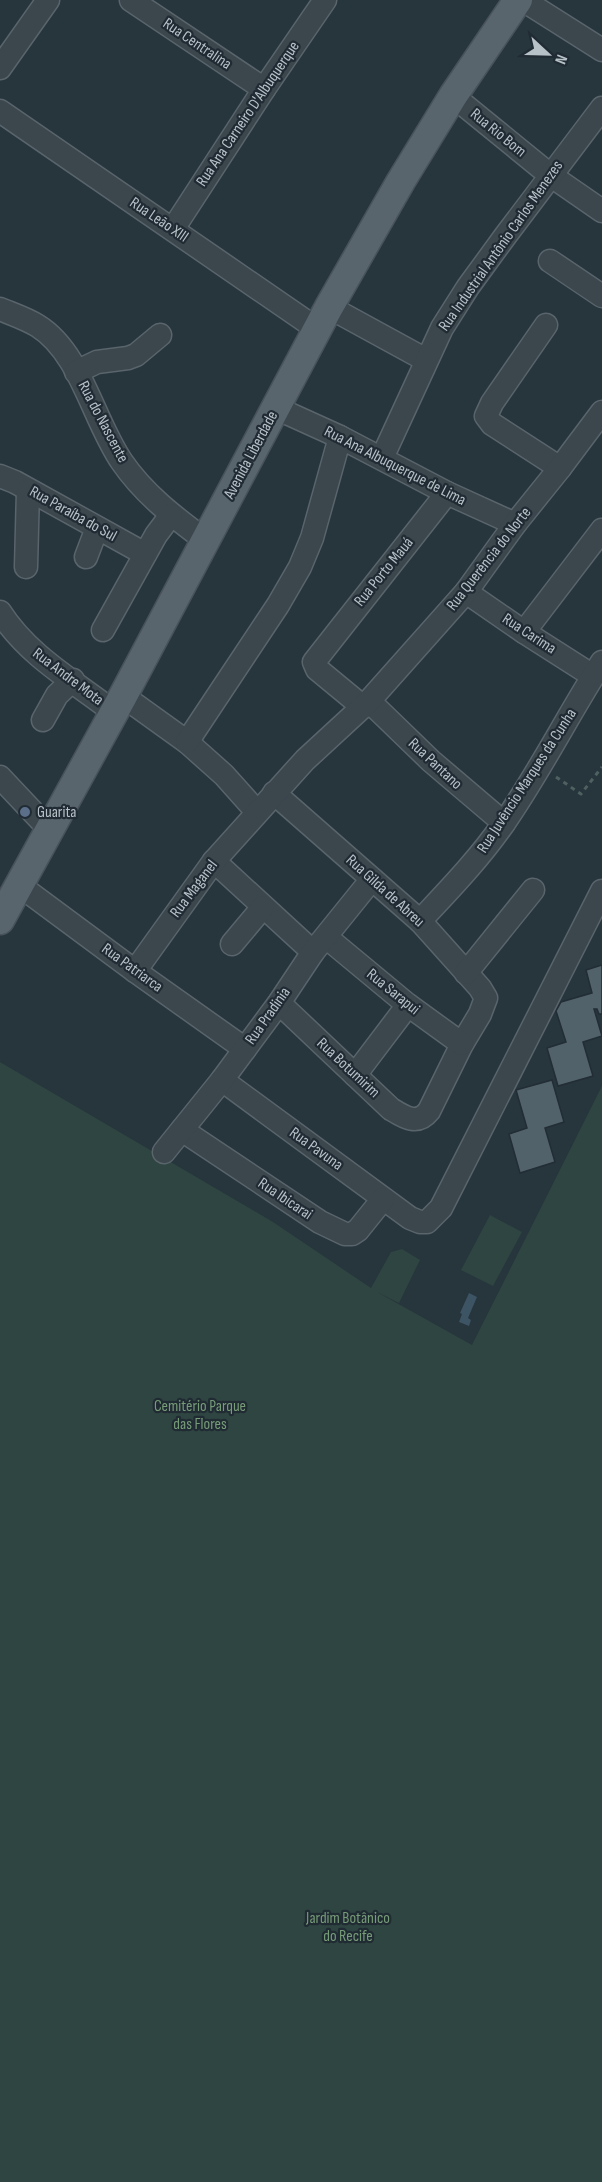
<svg xmlns="http://www.w3.org/2000/svg" width="602" height="2182" viewBox="0 0 602 2182" font-family="'Sofia Sans Condensed',sans-serif">
	<style>
		.green { fill: #2f4541 }
		.water { fill: #3c5463 }
		.building { fill: #52626a; stroke: #222d35; stroke-width: 1.5 }
		.lines { fill: none; stroke-linecap: round; stroke-linejoin: round }
		.minor-casing { stroke: #59646b; stroke-width: 25 }
		.major-casing { stroke: #47525a; stroke-width: 31 }
		.path { stroke: #4e6160; stroke-width: 3; stroke-dasharray: 4.5 4.5; stroke-linecap: butt }
		.minor { stroke: #3b464d; stroke-width: 22 }
		.major { stroke: #59656d; stroke-width: 28 }
		.service-dot { fill: #5c6f8a; stroke: #202b33; stroke-width: 2 }
		.labels { text-anchor: middle; dominant-baseline: central; stroke-width: 4.5; stroke-linejoin: round; paint-order: stroke }
		.street-label { font-size: 16px; fill: #b7c1c8; stroke: #202b33 }
		.poi-label { font-size: 16px; fill: #b7c1c8; stroke: #202b33; text-anchor: start }
		.park-label { font-size: 16px; fill: #779c78; stroke: #202b33 }
	</style>
	<rect width="100%" height="100%" fill="#27353d"/>
	<g class="green">
		<polygon points="0,1062 273,1222 371,1288 391,1252 402,1249 420,1260 399,1303 377,1292 472,1345 602,1086 602,2182 0,2182"/>
		<polygon points="490,1215 522,1232 493,1286 461,1270"/>
	</g>
	<polygon class="water" points="469,1293 477,1297 468,1318 471,1320 469,1326 459,1322 462,1314 460,1313"/>
	<g class="building">
		<polygon points="602,965 602,1014 599,1014 597,1009 594,1009 602,1036 583,1042 593,1076 558,1086 547,1048 566,1042 556,1011 561,1002 592,993 586,970"/>
		<polygon points="552,1080 564,1122 545,1128 555,1162 520,1173 509,1134 527,1128 516,1090"/>
	</g>
	<g class="lines">
		<g class="minor-casing">
			<g id="minor">
				<polyline points="131,0 264,89"/>
				<polyline points="523,0 602,50"/>
				<polyline points="0,68 48,0"/>
				<polyline points="453,96 550,175 602,211"/>
				<polyline points="0,111 317,329"/>
				<polyline points="173,229 264,89 325,0"/>
				<polyline points="550,261 602,296"/>
				<polyline points="329,307 426,360"/>
				<path d="M 0,309 C 12,314 27,319 38,326 C 81,353 93,420 122,462 C 144,494 174,517 205,540"/>
				<polyline points="546,325 492,403 486,416 492,424 560,468"/>
				<polyline points="76,372 97,362 128,358 136,355 160,335"/>
				<polyline points="276,408 340,437 447,493 515,524"/>
				<polyline points="382,458 442,328 468,287 506,235 602,108"/>
				<polyline points="0,476 15,482 145,554"/>
				<polyline points="86,557 97,528"/>
				<polyline points="26,567 28,490"/>
				<polyline points="466,592 524,632 593,676"/>
				<path d="M 0,612 C 28,656 74,681 115,713"/>
				<polyline points="103,630 156,535 171,515"/>
				<polyline points="524,632 602,530"/>
				<polyline points="123,696 187,742 224,775 257,812"/>
				<polyline points="369,701 431,761 504,823"/>
				<polyline points="363,707 317,669 314,662 447,493"/>
				<polyline points="43,720 57,695 73,680"/>
				<polyline points="187,742 278,605 300,567 312,538 340,437"/>
				<polyline points="0,777 49,829"/>
				<path d="M 274,793 L 420,921 L 480,988 L 486,998 L 480,1014 L 462,1044 L 429,1111 C 417,1126 404,1117 391,1109 L 279,1003"/>
				<polyline points="214,861 313,952"/>
				<polyline points="19,885 135,971 245,1049"/>
				<path d="M 420,921 C 449,890 479,859 504,823 C 540,771 568,715 602,662"/>
				<polyline points="326,937 408,1005 462,1044"/>
				<polyline points="232,944 263,907"/>
				<polyline points="135,971 214,861 305,760 369,701 466,592 515,524 560,468 602,412"/>
				<polyline points="466,973 533,890"/>
				<polyline points="355,1075 408,1005"/>
				<polyline points="222,1080 410,1218 420,1222 427,1222 441,1208 602,891"/>
				<polyline points="182,1130 320,1222 345,1234 352,1234 358,1230 383,1199"/>
				<polyline points="164,1152 222,1080 279,1003 313,952 372,879"/>
			</g>
		</g>
		<g class="major-casing">
			<polyline id="major" points="0,920 123,696 329,307 401,181 453,96 518,0"/>
		</g>
		<polyline class="path" points="556,777 581,794 602,767"/>
		<use href="#minor" class="minor"/>
		<use href="#major" class="major"/>
	</g>
	<circle class="service-dot" cx="25" cy="812" r="6"/>
	<g class="labels">
		<g class="street-label">
			<text transform="translate(197 44) rotate(34)">Rua Centralina</text>
			<text transform="translate(248 114) rotate(-56)">Rua Ana Carneiro D'Albuquerque</text>
			<text transform="translate(498 133) rotate(39)">Rua Rio Bom</text>
			<text transform="translate(159 220) rotate(34)">Rua Leão XIII</text>
			<text transform="translate(501 246) rotate(-55)">Rua Industrial Antônio Carlos Menezes</text>
			<text transform="translate(103 422) rotate(62)">Rua do Nascente</text>
			<text transform="translate(251 455) rotate(-62)">Avenida Liberdade</text>
			<text transform="translate(395 466) rotate(27)">Rua Ana Albuquerque de Lima</text>
			<text transform="translate(73 514) rotate(29)">Rua Paraíba do Sul</text>
			<text transform="translate(489 559) rotate(-52)">Rua Querência do Norte</text>
			<text transform="translate(384 572) rotate(-51)">Rua Porto Mauá</text>
			<text transform="translate(529 634) rotate(33)">Rua Carima</text>
			<text transform="translate(68 677) rotate(37)">Rua Andre Mota</text>
			<text transform="translate(435 764) rotate(43)">Rua Pantano</text>
			<text transform="translate(527 781) rotate(-57)">Rua Juvêncio Marques da Cunha</text>
			<text transform="translate(194 889) rotate(-53)">Rua Maganel</text>
			<text transform="translate(385 891) rotate(42)">Rua Gilda de Abreu</text>
			<text transform="translate(132 968) rotate(36)">Rua Patriarca</text>
			<text transform="translate(393 992) rotate(39)">Rua Sarapui</text>
			<text transform="translate(268 1016) rotate(-55)">Rua Pradinia</text>
			<text transform="translate(348 1068) rotate(43)">Rua Botumirim</text>
			<text transform="translate(316 1149) rotate(36)">Rua Pavuna</text>
			<text transform="translate(285 1199) rotate(34)">Rua Ibicarai</text>
		</g>
		<g class="poi-label">
			<text x="37" y="812">Guarita</text>
		</g>
		<g class="park-label">
			<text x="200" y="1406">Cemitério Parque<tspan x="200" dy="18">das Flores</tspan></text>
			<text x="348" y="1918">Jardim Botânico<tspan x="348" dy="18">do Recife</tspan></text>
		</g>
	</g>
	<g transform="translate(548 54) rotate(112)" stroke="#202b33" stroke-width="4.5" paint-order="stroke">
	<path d="M0-4.5L10 22L0 15L-10 22Z" fill="#b7c1c8"/>
	<text y="-9" font-size="16" font-weight="bold" text-anchor="middle" fill="#b7c1c8">N</text>
	</g>
</svg>
